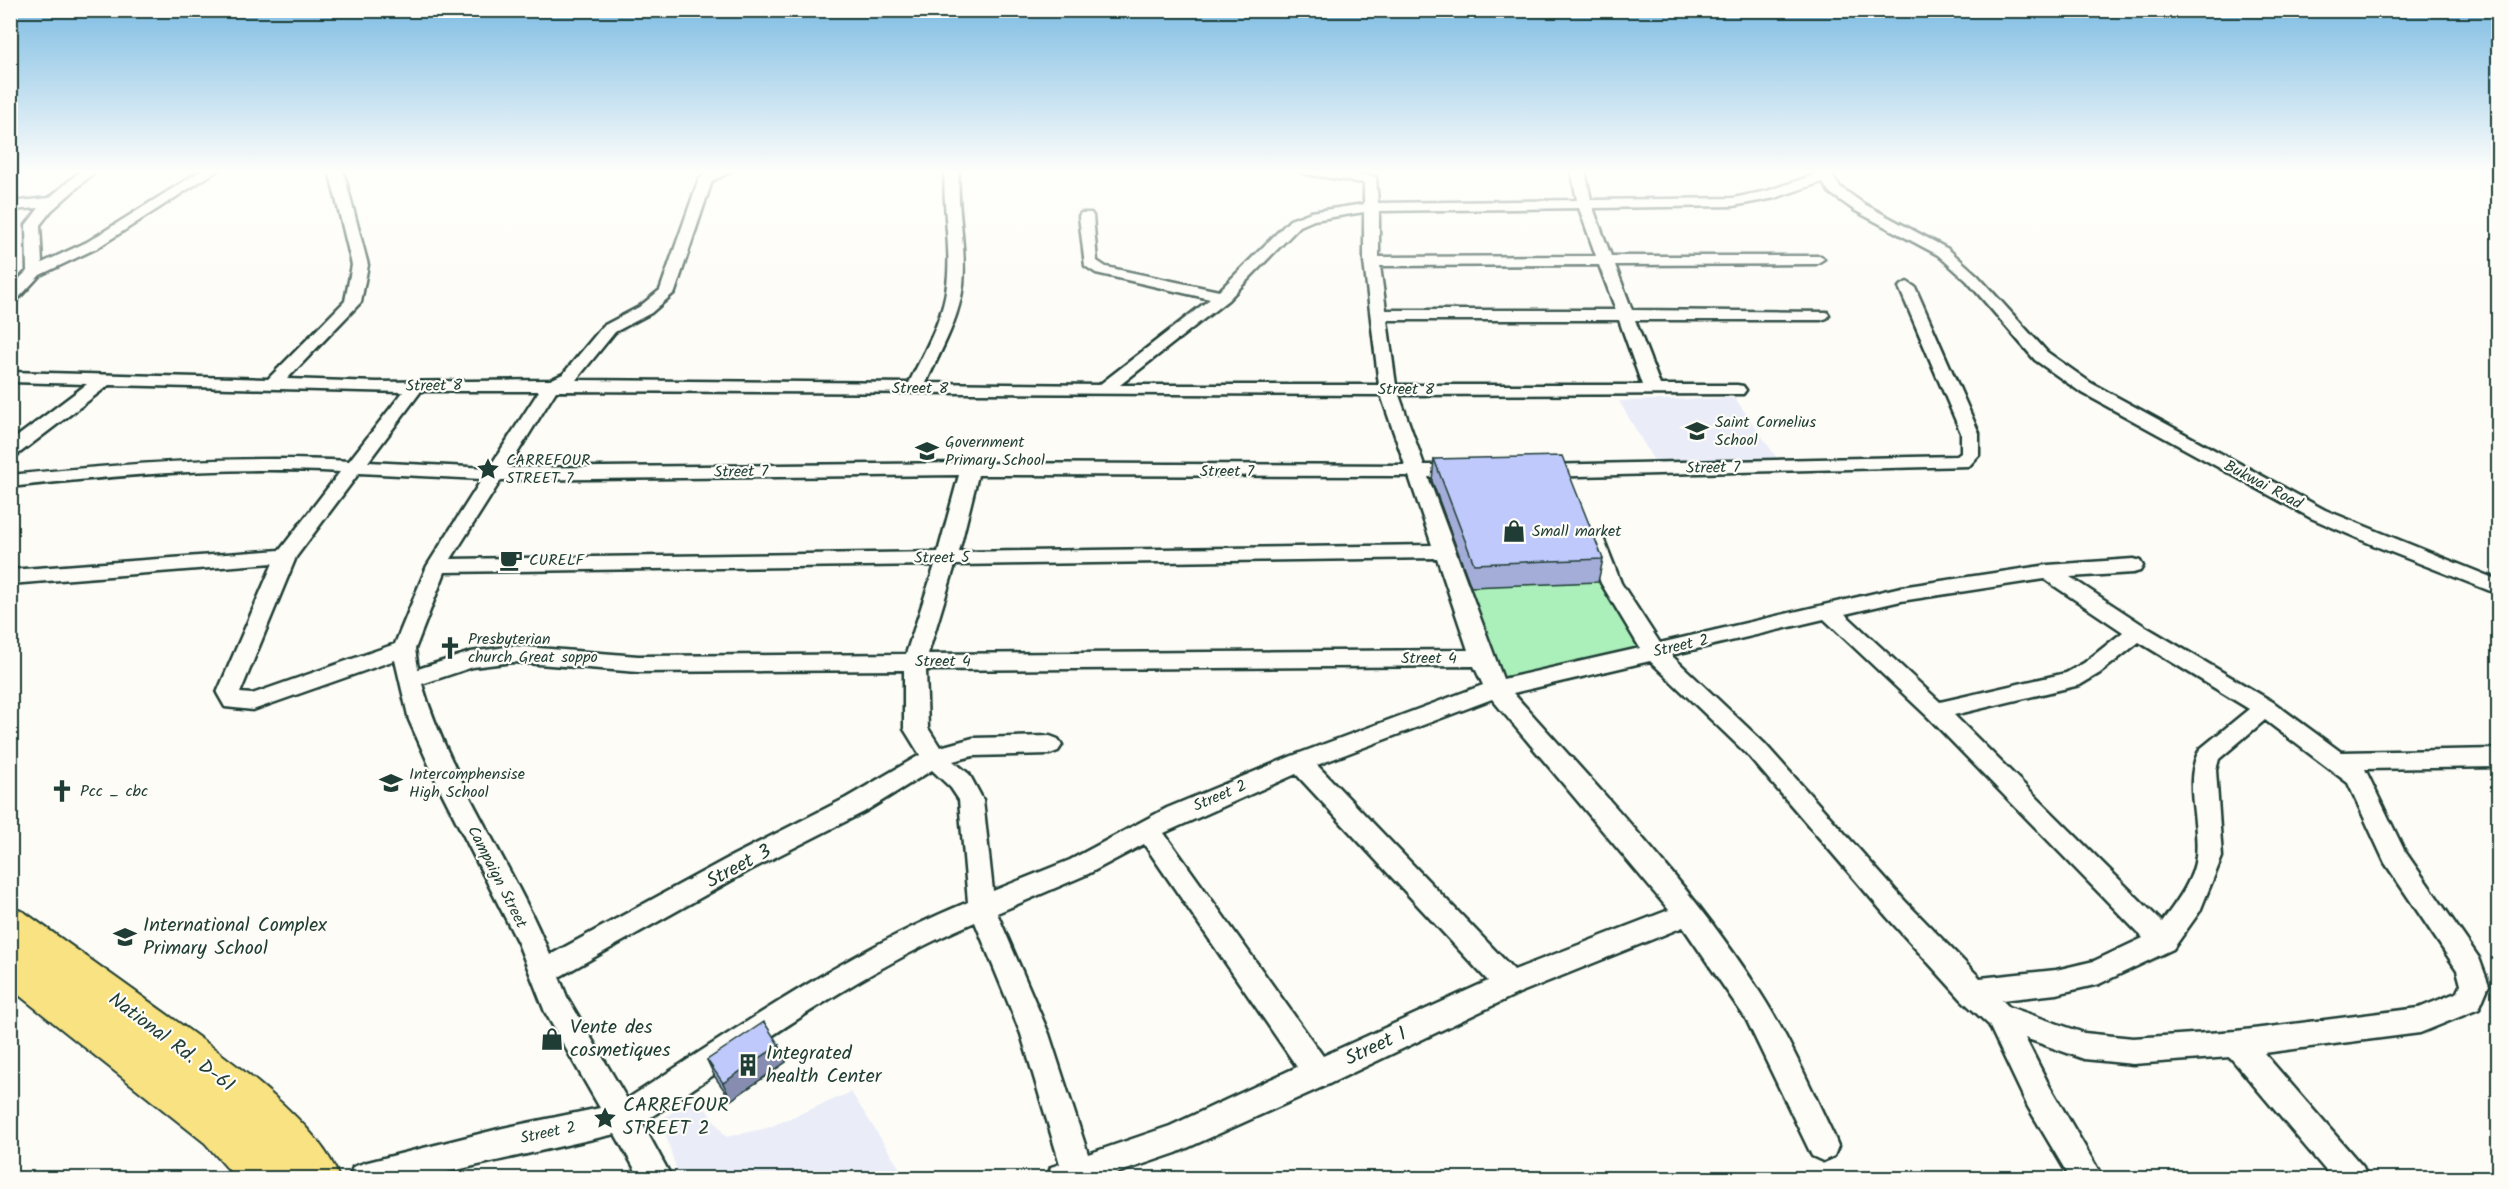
<svg xmlns="http://www.w3.org/2000/svg" width="2509" height="1189" viewBox="0 0 2509 1189" font-family="Kalam,sans-serif">
	<style>
		.built { fill: #eaedf8 }
		.green { fill: #abefba; stroke: #659677; stroke-width: 1.5 }
		.lines { fill: none; stroke-linecap: round; stroke-linejoin: round }
		.minor-casing { stroke: #1f3d34; stroke-width: 5 }
		.highway-casing { stroke: #1f3d34; stroke-width: 4 }
		.minor { fill: #fdfcf7; fill-rule: evenodd }
		.highway { fill: #f8e281; fill-rule: evenodd }
		.wall { fill: #a4add8; stroke: #1f3d34; stroke-width: 1.5 }
		.shaded-wall { fill: #868db0; stroke: #1f3d34; stroke-width: 1.5 }
		.building { fill: #bfc9fb; stroke: #1f3d34; stroke-width: 1.5 }
		.labels { text-anchor: middle; dominant-baseline: central; stroke-width: 4.5; stroke-linejoin: round; paint-order: stroke }
		.street-label { font-size: 16px; fill: #1f3d34; stroke: #fdfcf7 }
		.poi-label { font-size: 16px; fill: #1f3d34; stroke: #fdfcf7; text-anchor: start }
		.near-street-label { font-size: 20px; fill: #1f3d34; stroke: #fdfcf7 }
		.near-poi-label { font-size: 20px; fill: #1f3d34; stroke: #fdfcf7; text-anchor: start }
	</style>
	<rect width="100%" height="100%" fill="#fdfcf7"/>
	<filter id="ink" filterUnits="userSpaceOnUse"><feTurbulence type="fractalNoise" baseFrequency=".0167" numOctaves="2"/><feDisplacementMap in="SourceGraphic" scale="12" xChannelSelector="R" yChannelSelector="G"/><feConvolveMatrix kernelMatrix="1 2 1 2 8 2 1 2 1" color-interpolation-filters="sRGB"/></filter>
	<g filter="url(#ink)">
		<g class="built">
			<polygon points="1735,398 1779,461 1654,461 1619,401"/>
			<polygon points="851,1092 906,1178 679,1178 661,1119 698,1097 726,1137 767,1128"/>
		</g>
		<polygon class="green" points="1606,581 1640,654 1574,667 1488,679 1460,587"/>
		<g class="lines">
			<g class="minor-casing">
				<g id="minor">
					<polygon points="82,170 97,170 51,211 40,225 42,263 87,242 202,170 218,170 97,248 40,275 16,301 10,303 10,288 27,271 26,225 39,208 10,210 10,202 49,198"/>
					<path d="M 329,170 L 343,170 L 368,265 L 361,302 L 287,379 L 377,382 L 550,380 L 563,374 L 603,326 L 639,307 L 660,290 L 699,179 L 711,170 L 734,170 L 712,181 L 675,292 L 651,313 L 615,332 L 576,380 L 909,383 C 924,352 943,320 947,285 C 952,247 942,208 945,170 L 959,170 C 956,208 967,246 963,285 C 959,320 940,352 926,383 L 1099,385 L 1210,299 L 1096,273 L 1085,266 L 1079,216 L 1081,213 L 1091,213 L 1093,216 L 1097,261 L 1106,267 L 1219,291 L 1290,220 L 1311,212 L 1364,204 L 1364,183 L 1305,174 L 1298,170 L 1332,170 L 1376,177 L 1378,203 L 1577,200 L 1571,170 L 1585,170 L 1591,200 L 1733,198 L 1767,191 L 1817,174 L 1814,170 L 1828,170 L 1840,187 L 1864,204 L 1948,249 L 1977,275 L 2047,352 L 2091,383 L 2325,510 L 2498,580 L 2498,594 L 2378,547 L 2311,518 L 2079,391 L 2035,360 L 1967,281 L 1938,255 L 1854,210 L 1830,193 L 1822,182 L 1775,198 L 1733,206 L 1593,208 L 1611,256 L 1821,256 L 1824,259 L 1816,264 L 1615,265 L 1632,310 L 1827,312 L 1829,315 L 1827,318 L 1821,320 L 1635,320 L 1660,385 L 1737,385 L 1743,386 L 1746,390 L 1743,394 L 1399,395 L 1424,465 L 1461,465 L 1470,471 L 1461,477 L 1428,477 L 1503,679 L 1640,648 L 1601,583 L 1582,535 L 1585,531 L 1599,531 L 1602,535 L 1621,583 L 1660,643 L 1901,587 L 2048,565 L 2133,559 L 2140,561 L 2143,566 L 2140,571 L 2133,573 L 2070,577 L 2146,627 L 2273,702 L 2341,752 L 2498,749 L 2498,767 L 2365,769 L 2404,850 L 2479,958 L 2489,985 L 2479,1009 L 2420,1033 L 2264,1053 L 2363,1167 L 2367,1178 L 2332,1178 L 2230,1057 L 2133,1064 L 2084,1059 L 2025,1038 L 2050,1087 L 2103,1178 L 2070,1178 L 2028,1107 L 1989,1025 L 1962,1000 L 1887,917 L 1748,755 L 1650,661 L 1513,693 C 1601,792 1696,889 1766,1002 C 1792,1044 1812,1091 1834,1136 L 1838,1146 L 1834,1156 L 1823,1161 L 1812,1156 L 1746,1019 L 1683,927 L 1519,993 L 1329,1084 L 1176,1153 L 1103,1178 L 1047,1178 L 1051,1167 L 1060,1164 L 1021,1034 L 975,922 C 855,973 750,1052 642,1123 L 672,1178 L 640,1178 L 615,1134 L 421,1178 L 349,1178 L 353,1167 L 364,1163 L 503,1128 L 600,1108 L 545,1012 L 518,943 L 438,785 L 409,720 L 395,660 L 253,710 L 225,707 L 217,693 L 273,563 L 10,584 L 10,570 L 280,550 L 340,472 C 230,466 120,475 10,487 L 10,475 C 123,464 235,455 349,461 L 403,392 L 109,385 L 17,455 L 10,456 L 10,442 L 87,384 L 10,382 L 10,372 L 268,379 L 345,301 L 352,265 ZM 1579,208 L 1596,256 L 1379,257 L 1379,211 ZM 1364,212 L 1364,262 L 1379,385 L 1120,385 L 1228,300 L 1300,226 L 1314,220 ZM 1599,265 L 1616,310 L 1386,310 L 1380,266 ZM 1387,320 L 1619,320 L 1642,385 L 1396,385 ZM 421,391 L 539,391 L 489,468 L 368,462 ZM 556,391 L 1381,395 L 1405,465 L 970,463 L 508,468 ZM 359,473 L 482,479 L 427,566 L 395,644 L 252,694 L 240,693 L 296,557 ZM 959,475 L 938,552 L 451,559 L 501,480 ZM 978,475 L 1409,476 L 1432,545 L 959,552 ZM 1437,558 L 1468,650 L 928,654 L 955,565 ZM 935,565 L 906,654 L 638,656 L 513,646 L 471,652 L 418,669 L 415,649 L 445,572 ZM 2044,579 L 2123,632 L 2084,663 L 2066,673 L 1940,702 L 1845,614 L 1901,601 ZM 1824,619 L 1928,717 L 2143,938 L 2094,961 L 2056,970 L 1980,978 L 1905,901 L 1764,743 L 1671,655 ZM 2139,642 L 2249,709 L 2200,749 C 2182,781 2200,821 2196,856 C 2194,880 2175,904 2162,922 L 1954,715 L 2080,685 L 2100,673 ZM 513,662 L 638,672 L 904,670 L 904,729 L 920,755 L 846,798 L 732,856 L 550,955 C 512,862 451,781 422,684 L 473,667 ZM 1474,666 L 1483,685 L 1292,756 L 1167,808 L 1070,860 L 993,891 L 983,800 L 969,774 L 953,761 L 973,756 L 1050,754 L 1058,751 L 1062,745 L 1058,739 L 1050,736 L 973,738 L 940,747 L 928,728 L 926,670 ZM 1492,699 L 1669,910 L 1514,970 L 1317,765 ZM 2265,720 L 2348,783 L 2385,863 L 2457,970 L 2461,985 L 2458,992 L 2419,1008 L 2237,1031 L 2133,1038 L 2084,1033 L 2009,1007 L 2002,1000 L 2056,994 L 2099,984 L 2173,949 L 2200,911 L 2222,857 L 2216,770 L 2219,759 ZM 932,770 L 951,788 L 959,800 L 968,902 C 846,952 738,1028 627,1099 L 567,997 L 559,977 L 750,870 L 864,812 ZM 1296,774 L 1488,981 L 1323,1056 L 1164,833 ZM 1144,844 L 1297,1067 L 1170,1126 L 1088,1154 L 1049,1034 L 997,913 L 1088,874 Z"/>
					<polygon points="1907,282 1915,287 1979,433 1979,455 1969,466 1540,477 1531,471 1540,465 1957,456 1961,453 1961,433 1899,287"/>
				</g>
			</g>
			<g class="highway-casing">
				<path id="highway" d="M 10,907 L 24,912 C 66,942 109,973 151,1003 C 203,1041 319,1117 339,1178 L 236,1178 L 205,1143 L 10,988 Z"/>
			</g>
			<use href="#minor" class="minor"/>
			<use href="#highway" class="highway"/>
		</g>
		<g class="wall">
			<polygon points="1434,459 1603,559 1598,582 1471,587 1432,481"/>
			<polygon points="779,1045 786,1062 731,1100 715,1077 707,1060"/>
		</g>
		<polygon class="shaded-wall" points="779,1045 786,1062 731,1100 723,1083"/>
		<g class="building">
			<polygon points="1562,456 1603,559 1474,564 1434,459"/>
			<polygon points="764,1022 779,1045 723,1083 707,1060"/>
		</g>
	</g>
	<linearGradient id="sky" x2="0" y2="1"><stop stop-color="#7dbce3"/><stop offset="0.51" stop-color="#fefefb"/><stop offset="1" stop-color="#fefefb" stop-opacity="0"/></linearGradient>
	<rect width="2509" height="336" fill="url(#sky)"/>
	<defs>
		<g id="school-bare" transform="scale(1.8)"><path d="M0-5L7-2L0 1L-7-2ZM-4 1L0 2.5L4 1V4Q0 6-4 4Z" fill="#1f3d34" stroke="#fdfcf7" stroke-width="2.5" paint-order="stroke"/></g>
		<g id="sight-bare" transform="scale(1.8)"><path d="M0-6L1.8-2.2L6-1.7L2.9 1.2L3.7 5.4L0 3.3L-3.7 5.4L-2.9 1.2L-6-1.7L-1.8-2.2Z" fill="#1f3d34" stroke="#fdfcf7" stroke-width="2.5" paint-order="stroke"/></g>
		<g id="shop-bare" transform="scale(1.8)"><path d="M-5-2.5h2.3a2.7 3.5 0 0 1 5.4 0H5L5.5 6h-11ZM-1.5-2.5h3a1.5 2.3 0 0 0-3 0Z" fill="#1f3d34" stroke="#fdfcf7" stroke-width="2.5" paint-order="stroke"/></g>
		<g id="cafe-bare" transform="scale(1.8)"><path d="M-5.5-4.5H6V0H3Q3 3.5 0 3.5H-2.5Q-5.5 3.5-5.5 0ZM3-3.2v2h1.7v-2ZM-6 4.5H4V6H-6Z" fill="#1f3d34" stroke="#fdfcf7" stroke-width="2.5" paint-order="stroke"/></g>
		<g id="church-bare" transform="scale(1.8)"><path d="M-1.2-6h2.4v3.5h3.3v2.4h-3.3V6h-2.4V-.1h-3.3v-2.4h3.3Z" fill="#1f3d34" stroke="#fdfcf7" stroke-width="2.5" paint-order="stroke"/></g>
		<g id="building-bare" transform="scale(1.8)"><path d="M-4-6H4V6H1V3H-1V6H-4ZM-2.5-4.3h1.7v1.8h-1.7ZM.8-4.3h1.7v1.8H.8ZM-2.5-1h1.7V.8h-1.7ZM.8-1h1.7V.8H.8Z" fill="#1f3d34" stroke="#fdfcf7" stroke-width="2.5" paint-order="stroke"/></g>
	</defs>
	<g fill-rule="evenodd">
		<use href="#school-bare" x="1697" y="431"/>
		<use href="#school-bare" x="927" y="451"/>
		<use href="#sight-bare" x="488" y="469"/>
		<use href="#shop-bare" x="1514" y="531"/>
		<use href="#cafe-bare" x="511" y="560"/>
		<use href="#church-bare" x="450" y="648"/>
		<use href="#school-bare" x="391" y="783"/>
		<use href="#church-bare" x="62" y="791"/>
		<use href="#school-bare" x="125" y="937"/>
		<use href="#shop-bare" x="552" y="1039"/>
		<use href="#building-bare" x="748" y="1065"/>
		<use href="#sight-bare" x="605" y="1118"/>
	</g>
	<g class="labels">
		<g class="street-label">
			<text transform="translate(434 386) rotate(-1)">Street 8</text>
			<text x="920" y="388">Street 8</text>
			<text x="1406" y="389">Street 8</text>
			<text transform="translate(1713 468) rotate(-1)">Street 7</text>
			<text x="1227" y="471">Street 7</text>
			<text transform="translate(741 472) rotate(-1)">Street 7</text>
			<text transform="translate(2263 485) rotate(28)">Bukwai Road</text>
			<text transform="translate(942 558) rotate(-1)">Street 5</text>
			<text transform="translate(1681 646) rotate(-13)">Street 2</text>
			<text x="1429" y="658">Street 4</text>
			<text x="943" y="661">Street 4</text>
			<text transform="translate(1220 796) rotate(-23)">Street 2</text>
			<text transform="translate(497 877) rotate(63)">Campaign Street</text>
			<text transform="translate(548 1133) rotate(-12)">Street 2</text>
		</g>
		<g class="poi-label">
			<text x="1715" y="422">Saint Cornelius<tspan x="1715" dy="18">School</tspan></text>
			<text x="945" y="442">Government<tspan x="945" dy="18">Primary School</tspan></text>
			<text x="506" y="460">CARREFOUR<tspan x="506" dy="18">STREET 7</tspan></text>
			<text x="1532" y="531">Small market</text>
			<text x="529" y="560">CURELF</text>
			<text x="468" y="639">Presbyterian<tspan x="468" dy="18">church Great soppo</tspan></text>
			<text x="409" y="774">Intercomphensise<tspan x="409" dy="18">High School</tspan></text>
			<text x="80" y="791">Pcc _ cbc</text>
		</g>
		<g class="near-street-label">
			<text transform="translate(739 867) rotate(-28)">Street 3</text>
			<text transform="translate(171 1043) rotate(37)">National Rd. D-61</text>
			<text transform="translate(1376 1047) rotate(-25)">Street 1</text>
		</g>
		<g class="near-poi-label">
			<text x="143" y="926">International Complex<tspan x="143" dy="23">Primary School</tspan></text>
			<text x="570" y="1028">Vente des<tspan x="570" dy="23">cosmetiques</tspan></text>
			<text x="766" y="1054">Integrated<tspan x="766" dy="23">health Center</tspan></text>
			<text x="623" y="1106">CARREFOUR<tspan x="623" dy="23">STREET 2</tspan></text>
		</g>
	</g>
	<rect width="2509" height="1189" fill="none" stroke="#fdfcf7" stroke-width="36"/>
	<rect x="18" y="18" width="2473" height="1153" fill="none" stroke="#1f3d34" stroke-width="2" filter="url(#ink)"/>
</svg>
